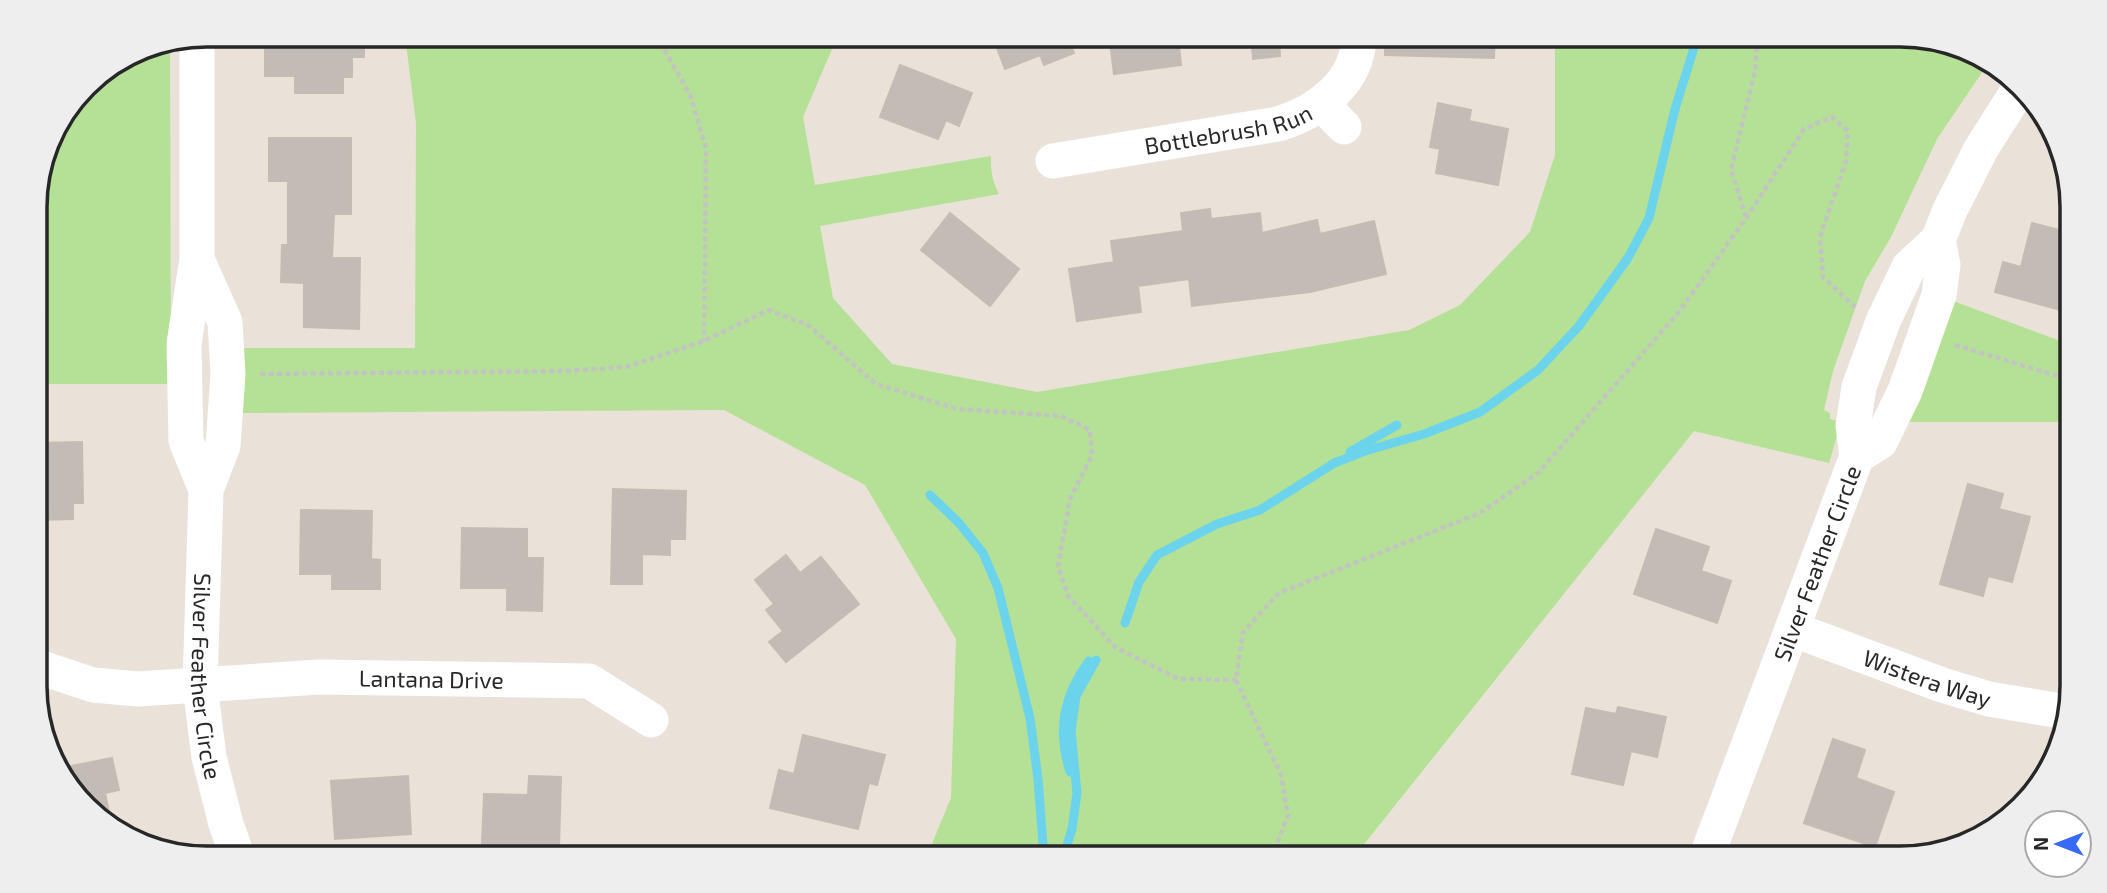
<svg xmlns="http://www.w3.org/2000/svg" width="2107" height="893" viewBox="0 0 2107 893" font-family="'Exo 2',sans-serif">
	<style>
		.green { fill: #b4e195 }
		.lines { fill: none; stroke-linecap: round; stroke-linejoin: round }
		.stream { stroke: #6bd4ec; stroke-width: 9 }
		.building { fill: #c2bbb6; stroke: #c5bdb3; stroke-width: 2 }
		.path { stroke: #c3c3c3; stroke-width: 4.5; stroke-dasharray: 5 3.5; stroke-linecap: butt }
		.minor { stroke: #fff; stroke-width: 35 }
		.labels { text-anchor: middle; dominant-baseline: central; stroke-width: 5; stroke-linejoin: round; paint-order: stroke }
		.street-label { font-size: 23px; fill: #272727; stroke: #fff }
		.rim { fill: none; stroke: #272727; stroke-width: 3.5 }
	</style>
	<rect width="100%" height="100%" fill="#eae1d9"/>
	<g class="green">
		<path d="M 405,35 L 838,35 L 803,117 L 815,185 L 991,156 C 990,170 993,182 999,194 L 820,226 L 833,298 L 892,364 L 1037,392 L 1409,330 L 1460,305 L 1530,232 L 1555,155 L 1555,35 L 1900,35 L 1965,48 L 1987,65 L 1937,139 L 1891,237 L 1865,281 L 1833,371 L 1824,410 L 1830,413 L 1830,419 L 1841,422 L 1829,463 L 1694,431 L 1353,858 L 926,858 L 951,798 L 956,639 L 865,485 L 724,410 L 237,413 L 237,348 L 415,348 L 416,123 Z"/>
		<polygon points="170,42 171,384 36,384 35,195 53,131 93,78 142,48"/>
		<polygon points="1948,299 2071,345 2071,422 1899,422"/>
	</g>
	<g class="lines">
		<g class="stream">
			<polyline points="1350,452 1397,425"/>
			<polyline points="1332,464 1365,451 1424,434 1480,412 1538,370 1579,326 1628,258 1649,218 1675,109 1698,35"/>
			<polyline points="930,495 959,523 983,553 998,588 1030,718 1038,779 1044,858"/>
			<polyline points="1125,623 1139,582 1157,555 1217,524 1260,510 1336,462"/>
			<path d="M 1070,772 C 1057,730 1063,696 1089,661"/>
			<polyline points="1063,858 1072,829 1077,793 1071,731 1076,696 1096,660"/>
		</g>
	</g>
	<g class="building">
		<polygon points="265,35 364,35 364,57 352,57 352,77 343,77 343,93 295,93 295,76 265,76"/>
		<polygon points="992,35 1086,35 1086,36 1070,43 1074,53 1044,65 1040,55 1005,69"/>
		<polygon points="1109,35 1178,35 1181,65 1114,74"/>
		<polygon points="1251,35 1279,35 1280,56 1253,59"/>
		<polygon points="1385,35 1495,35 1494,58 1385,55"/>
		<polygon points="900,65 972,93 959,126 946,120 938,139 880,117"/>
		<polygon points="1438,103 1471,110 1469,121 1508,129 1498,185 1436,173 1440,149 1430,147"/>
		<polygon points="269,138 351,138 351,214 334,214 332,258 360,258 359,329 304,327 304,283 281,282 282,245 288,245 288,181 269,181"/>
		<polygon points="1210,209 1211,219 1260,213 1262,233 1317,220 1320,234 1374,221 1386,274 1310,292 1192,306 1189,279 1138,286 1141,312 1077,321 1069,269 1114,262 1111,241 1183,231 1181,213"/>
		<polygon points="950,213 1019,269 990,306 921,250"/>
		<polygon points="2032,223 2071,233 2071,313 1995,292 2003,262 2021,267"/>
		<polygon points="82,442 83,503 73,503 73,519 36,520 36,443"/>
		<polygon points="1968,484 2003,494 1999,509 2030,517 2012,582 1988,576 1983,596 1940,584"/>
		<polygon points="613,489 686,491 685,539 670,539 670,555 642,554 642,584 611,584"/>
		<polygon points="301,510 372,511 371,559 380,560 380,589 332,589 332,574 300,574"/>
		<polygon points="462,528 527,529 527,558 543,558 542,611 507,610 507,588 461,588"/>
		<polygon points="1656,529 1709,547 1701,571 1731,581 1717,623 1634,594"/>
		<polygon points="786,555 800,573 821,557 859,604 786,662 769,642 783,631 766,610 774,604 755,580"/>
		<polygon points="1618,707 1666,717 1657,757 1631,751 1623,785 1572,774 1586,708 1616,714"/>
		<polygon points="803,735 885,755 877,785 869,783 858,829 770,808 779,770 794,774"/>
		<polygon points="1833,739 1865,750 1856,778 1894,792 1875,847 1804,823"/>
		<polygon points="112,758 119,790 105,793 111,822 71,791 61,768"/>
		<polygon points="408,776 411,834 335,839 331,781"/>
		<polygon points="529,776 561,777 559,847 482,844 484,794 528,795"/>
	</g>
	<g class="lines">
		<g class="path">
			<polyline points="656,35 690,95 706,148 704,341"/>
			<polyline points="1746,217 1731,170 1755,71 1758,35"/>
			<polyline points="1955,345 2071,380"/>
			<polyline points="260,374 563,371 626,367 704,341 768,310 808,325 876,384 957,409 1061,416 1090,430 1092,455 1070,499 1058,566 1068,596 1115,647 1179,679 1236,680"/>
			<polyline points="1271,858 1288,816 1281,775 1236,680 1243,632 1279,593 1480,513 1538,473 1678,313 1747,217 1804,129 1832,117 1848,131 1846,161 1820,237 1823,277 1855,307"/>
		</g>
		<g class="minor">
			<polyline points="197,37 197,259 184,344 186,441 206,490"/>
			<polyline points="1322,104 1344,127"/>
			<path id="s1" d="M 1053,161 L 1278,124 C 1318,112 1359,82 1359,35"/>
			<path id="s2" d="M 197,259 L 225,322 L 228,374 L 223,446 L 206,490 L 200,686 L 209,757 L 226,824 L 238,858"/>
			<polyline points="1857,456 1880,442 1905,391 1939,295 1943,265 1938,240"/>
			<path id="s3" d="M 1792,629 L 1942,685 L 1989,699 L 2067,712"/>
			<path id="s4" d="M 36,666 L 93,685 L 138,689 L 319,677 L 589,681 L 651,720"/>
			<path id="s5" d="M 1706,858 L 1857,456 L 1853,426 L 1859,387 L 1884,319 L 1909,267 L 1938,240 L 1950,210 L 1981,149 L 2019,89"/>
		</g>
	</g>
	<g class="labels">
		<g class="street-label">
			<text stroke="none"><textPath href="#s1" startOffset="178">Bottlebrush Run</textPath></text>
			<text stroke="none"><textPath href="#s5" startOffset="315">Silver Feather Circle</textPath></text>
			<text stroke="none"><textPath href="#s2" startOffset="427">Silver Feather Circle</textPath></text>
			<text stroke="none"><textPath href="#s3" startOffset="144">Wistera Way</textPath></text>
			<text stroke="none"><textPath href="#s4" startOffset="399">Lantana Drive</textPath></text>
		</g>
	</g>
	<path d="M0 0H2107V893H0ZM207 47H1900A160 160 0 0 1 2060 207V686A160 160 0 0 1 1900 846H207A160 160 0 0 1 47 686V207A160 160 0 0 1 207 47Z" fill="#eee" fill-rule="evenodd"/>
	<path class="rim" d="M207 47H1900A160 160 0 0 1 2060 207V686A160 160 0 0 1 1900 846H207A160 160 0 0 1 47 686V207A160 160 0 0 1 207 47Z"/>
	<g transform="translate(2058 844) rotate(270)"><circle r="33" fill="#ffffff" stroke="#a9a9a9" stroke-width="2"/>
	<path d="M0-5L12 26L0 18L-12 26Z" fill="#386af7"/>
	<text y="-10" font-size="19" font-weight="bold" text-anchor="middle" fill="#272727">N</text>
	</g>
</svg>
